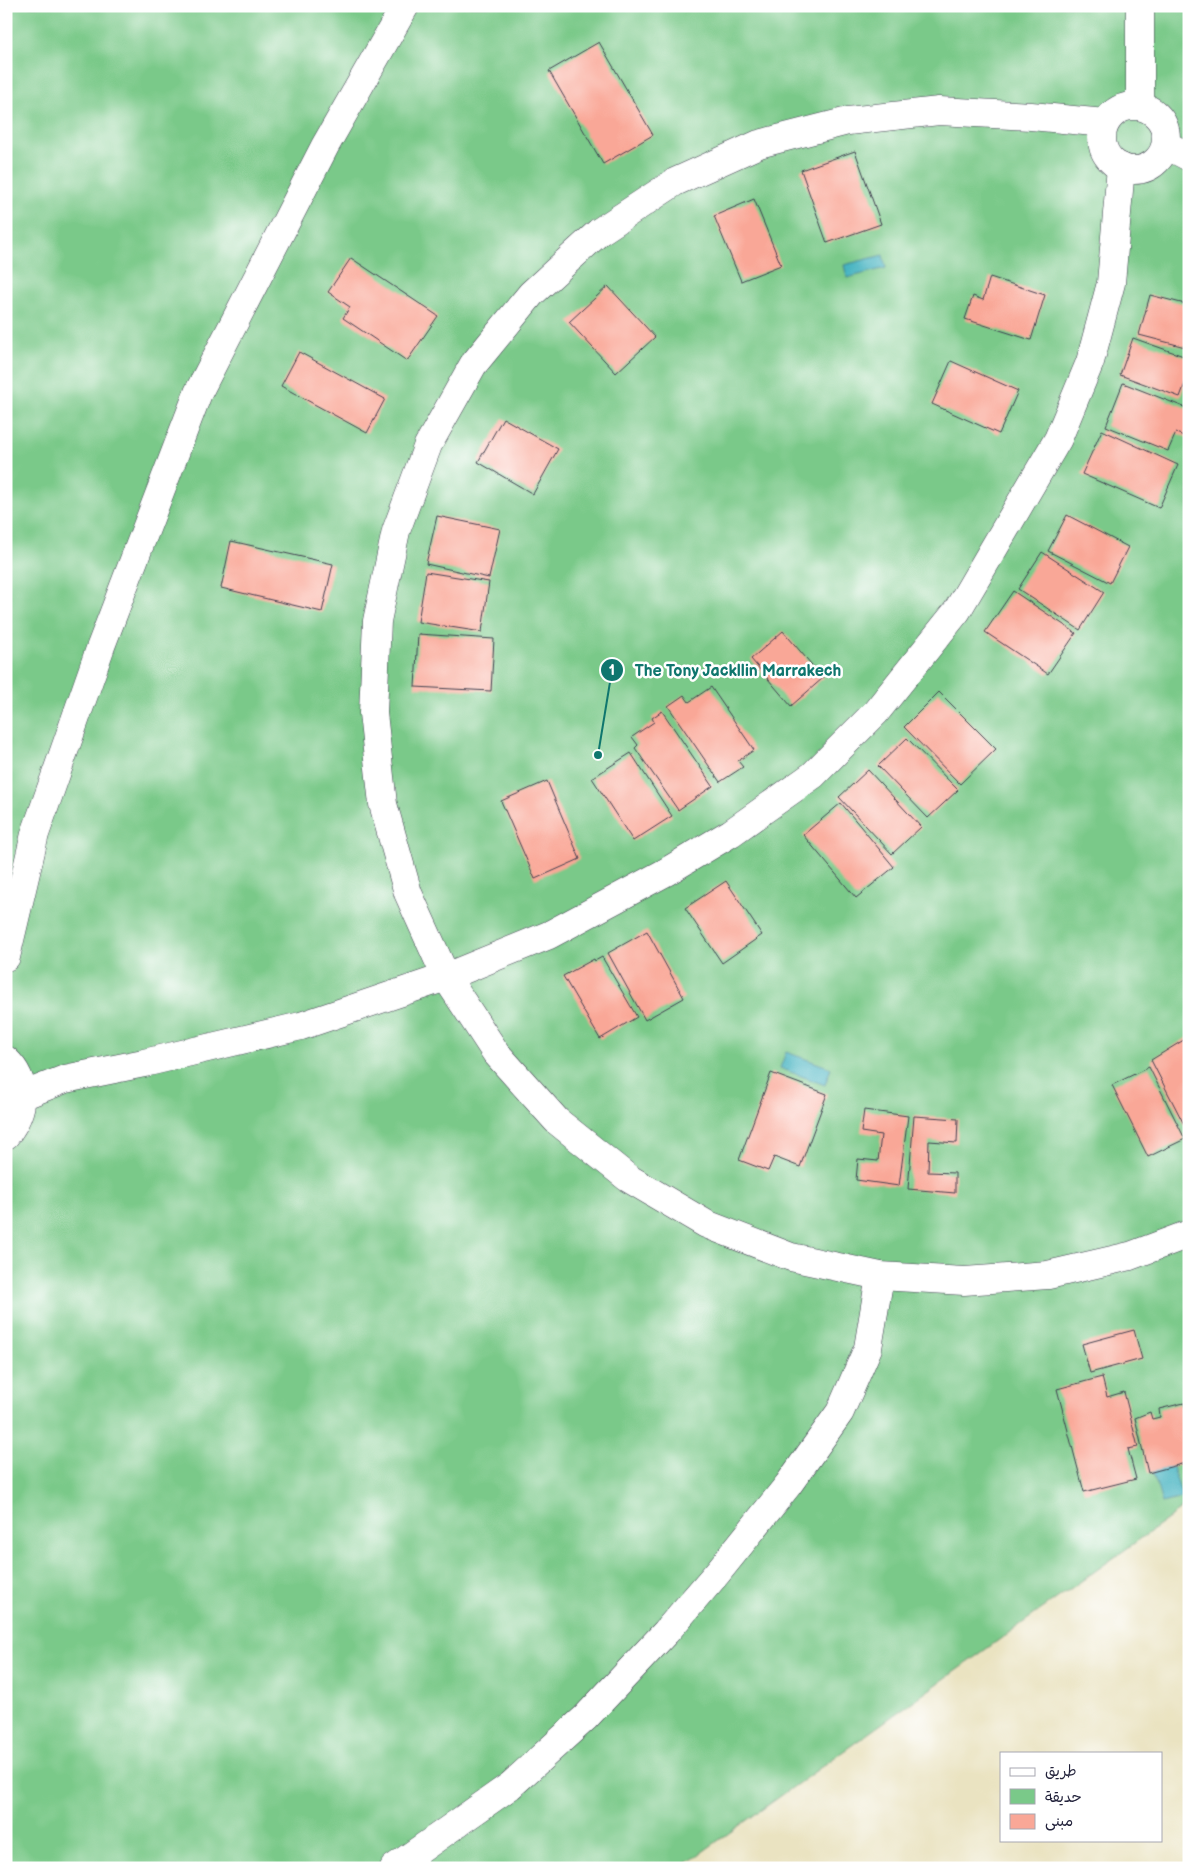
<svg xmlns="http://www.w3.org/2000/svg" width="1195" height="1874" viewBox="0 0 1195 1874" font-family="'Balsamiq Sans','Playpen Sans Arabic',sans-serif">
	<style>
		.green { fill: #7ac989; stroke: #4e7662 }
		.water { fill: #46b4c1; stroke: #346b7e }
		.building { fill: #f9a797 }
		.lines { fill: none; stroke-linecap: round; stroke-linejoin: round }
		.street-casing { stroke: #403f4f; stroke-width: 29 }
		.street { stroke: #fff; stroke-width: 28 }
		.leader { fill: none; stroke: #0f766e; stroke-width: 2 }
		.callout-dot { fill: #0f766e; stroke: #fff; stroke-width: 2 }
		.mark-label { font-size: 15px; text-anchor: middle; font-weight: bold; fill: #fff }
		.callout-label { font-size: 16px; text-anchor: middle; font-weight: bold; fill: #0f766e; stroke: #fff; stroke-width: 5; stroke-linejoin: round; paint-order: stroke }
	</style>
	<rect width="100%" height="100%" fill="#fff"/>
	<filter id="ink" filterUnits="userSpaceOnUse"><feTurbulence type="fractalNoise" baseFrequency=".02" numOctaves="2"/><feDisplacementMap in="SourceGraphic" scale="10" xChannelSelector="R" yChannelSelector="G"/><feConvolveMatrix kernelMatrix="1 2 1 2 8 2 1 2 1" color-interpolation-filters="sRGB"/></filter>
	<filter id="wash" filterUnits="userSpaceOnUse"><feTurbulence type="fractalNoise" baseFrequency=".0096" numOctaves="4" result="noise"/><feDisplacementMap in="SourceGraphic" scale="20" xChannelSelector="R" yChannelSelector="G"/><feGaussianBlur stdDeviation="1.12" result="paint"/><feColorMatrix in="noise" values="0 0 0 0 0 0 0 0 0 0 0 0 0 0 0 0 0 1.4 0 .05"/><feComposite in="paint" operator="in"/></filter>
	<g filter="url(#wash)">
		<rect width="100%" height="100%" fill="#eae3c1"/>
		<polygon class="green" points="6,6 1189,6 1189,1504 680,1868 6,1868"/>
		<g class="water">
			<polygon points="883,255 886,268 847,278 844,265"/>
			<polygon points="786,1052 831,1068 825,1085 780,1068"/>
			<polygon points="1168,1450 1182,1498 1162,1503 1148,1456"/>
		</g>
		<g id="blocks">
			<g class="building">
				<polygon points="599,42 653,135 603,164 549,71"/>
				<polygon points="855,151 881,224 827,243 801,170"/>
				<polygon points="754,199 781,265 741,281 714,216"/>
				<polygon points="351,258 438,316 407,361 343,318 350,307 328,292"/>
				<polygon points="990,277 1045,295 1031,340 965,319 973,296 983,300"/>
				<polygon points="608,286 655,337 616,373 569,322"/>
				<polygon points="1150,295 1189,305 1189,348 1139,335"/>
				<polygon points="1133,338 1189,358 1189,373 1180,397 1120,375"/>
				<polygon points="299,352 385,399 367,433 281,386"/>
				<polygon points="951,361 1018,391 999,434 932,404"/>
				<polygon points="1123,383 1189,409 1189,438 1176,433 1168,451 1106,426"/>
				<polygon points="503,418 558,449 533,494 478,462"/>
				<polygon points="1102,430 1178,465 1159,508 1082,474"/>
				<polygon points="1067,515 1128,547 1110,583 1048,551"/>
				<polygon points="437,516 500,529 489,578 426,564"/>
				<polygon points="231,541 333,564 322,612 221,588"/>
				<polygon points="1042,552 1104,592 1080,630 1018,589"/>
				<polygon points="426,572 489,582 482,632 418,622"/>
				<polygon points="1013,591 1076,633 1048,674 985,632"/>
				<polygon points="783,631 823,678 791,706 751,659"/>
				<polygon points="418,634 494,639 491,691 415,687"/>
				<polygon points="711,687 754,750 738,761 743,767 720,782 668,706 684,695 689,702"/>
				<polygon points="939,692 996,749 960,784 904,727"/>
				<polygon points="662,711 713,786 678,810 635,748 638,745 632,737 654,722 652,718"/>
				<polygon points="907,738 958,790 928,818 878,766"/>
				<polygon points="631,753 672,816 633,841 592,778"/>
				<polygon points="868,770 921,827 892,854 839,797"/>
				<polygon points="547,781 580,859 535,879 501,801"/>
				<polygon points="841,803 894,867 856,898 803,835"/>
				<polygon points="726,881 762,935 722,963 685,908"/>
				<polygon points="647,931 684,998 645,1020 608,953"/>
				<polygon points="602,957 637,1017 600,1039 563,976 594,959 595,961"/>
				<polygon points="1187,1038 1189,1041 1189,1134 1151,1060"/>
				<polygon points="1149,1067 1185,1139 1148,1157 1112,1085"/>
				<polygon points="771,1073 827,1094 800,1167 774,1157 768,1171 739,1160"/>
				<polygon points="864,1110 908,1116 899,1186 856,1180 858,1159 878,1161 881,1135 861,1132"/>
				<polygon points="914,1116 958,1119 957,1143 929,1141 928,1172 955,1173 955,1193 908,1189"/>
				<polygon points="1134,1330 1142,1359 1090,1373 1082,1344"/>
				<polygon points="1102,1377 1107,1397 1124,1392 1138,1447 1128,1449 1136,1479 1084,1492 1057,1389"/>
				<polygon points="1184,1403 1189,1420 1189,1462 1148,1473 1135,1418 1150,1412 1152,1419 1160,1417 1159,1409"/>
			</g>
		</g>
	</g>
	<g filter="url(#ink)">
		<use href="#blocks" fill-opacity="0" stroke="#403f4f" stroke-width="1"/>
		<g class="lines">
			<g class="street-casing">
				<g id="street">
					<polyline points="1140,106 1140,6"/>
					<circle cx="1134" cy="138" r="32"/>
					<polyline points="1105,123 1031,116 939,111 848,121 759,144 675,182 599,232 531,294 473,365 428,445 396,531 377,621 373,713 383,804 408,893 446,977 496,1053 557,1121 628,1178 706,1224 791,1257 880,1276 964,1281 1048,1275 1130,1256 1189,1234"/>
					<polyline points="1166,145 1189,157"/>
					<polyline points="6,957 35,834 101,646 198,393 325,146 405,6"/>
					<path d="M 6,1060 C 29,1082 25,1111 6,1135"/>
					<polyline points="22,1096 65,1079 144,1063 301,1026 446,977 549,935 666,872 731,833 813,775 876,712 957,611 1058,439 1090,362 1111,283 1121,167"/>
					<polyline points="394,1868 510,1786 585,1718 666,1632 718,1572 788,1485 840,1412 868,1348 880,1276"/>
				</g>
			</g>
			<use href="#street" class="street"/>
		</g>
	</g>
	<path class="leader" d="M598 755L612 670"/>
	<g class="callout-dot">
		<circle cx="598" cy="755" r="5"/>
		<circle cx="612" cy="670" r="12"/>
	</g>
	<g class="mark-label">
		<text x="612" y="675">1</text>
	</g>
	<g class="callout-label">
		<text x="738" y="676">The Tony Jackllin Marrakech</text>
	</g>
	<rect width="1195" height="1874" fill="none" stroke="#fff" stroke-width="25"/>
	<rect x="1000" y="1752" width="162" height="90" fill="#ffffff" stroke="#a7a7b1"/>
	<rect x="1010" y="1768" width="25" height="8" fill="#ffffff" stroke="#a7a7b1"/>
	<text x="1045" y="1776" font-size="15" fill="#22223b">طريق</text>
	<rect x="1010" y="1789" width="25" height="15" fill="#7ac989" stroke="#a7a7b1"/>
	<text x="1045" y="1802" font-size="15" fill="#22223b">حديقة</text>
	<rect x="1010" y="1814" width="25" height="15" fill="#f9a797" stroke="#a7a7b1"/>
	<text x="1045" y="1826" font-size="15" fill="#22223b">مبنى</text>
</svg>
